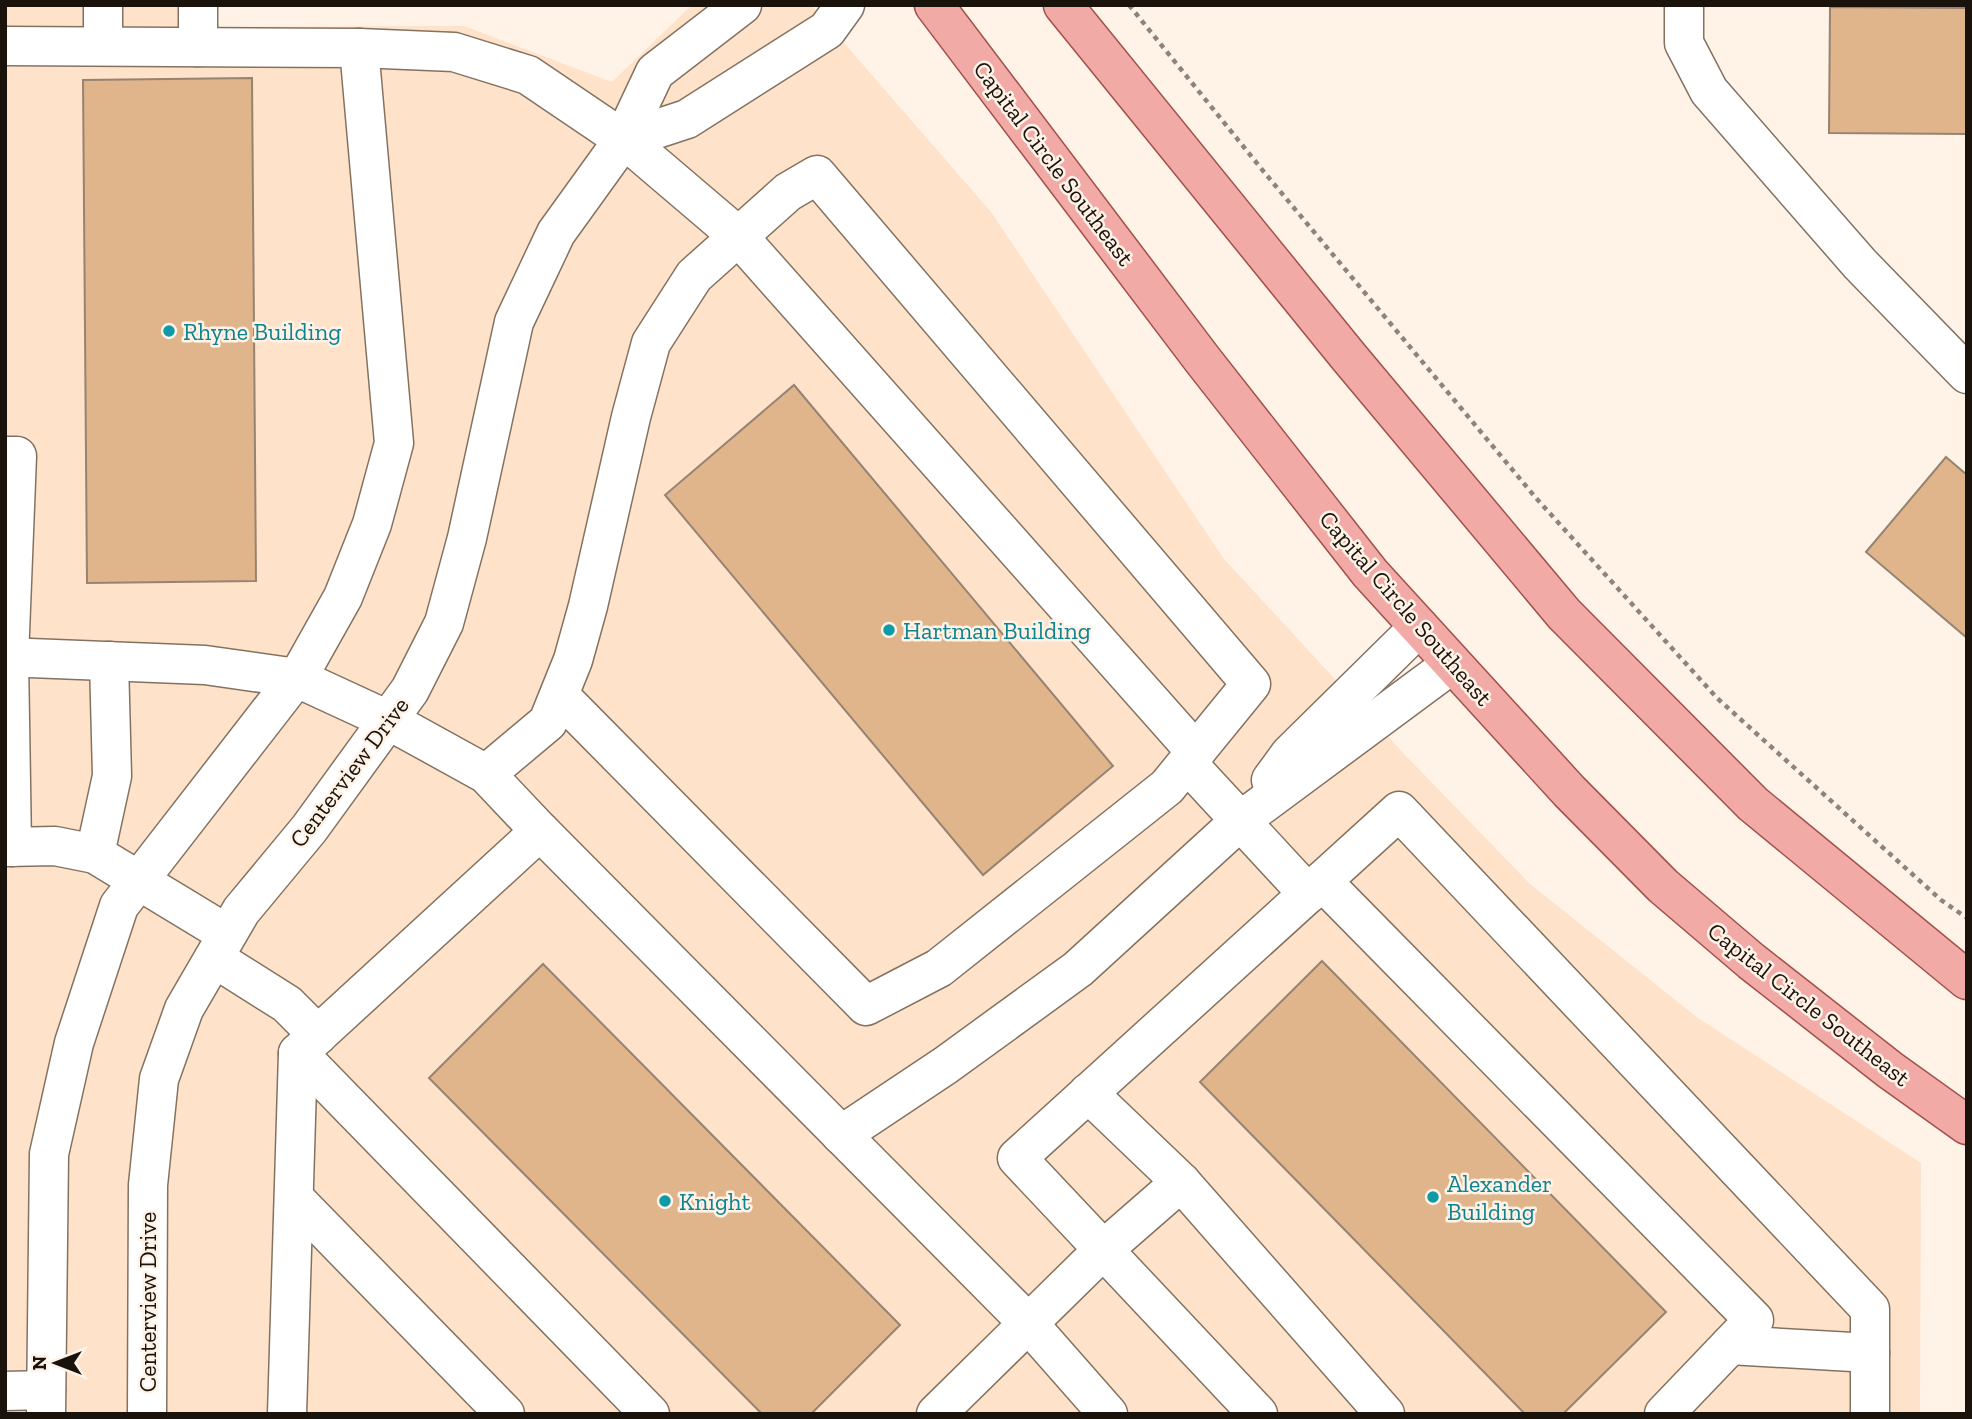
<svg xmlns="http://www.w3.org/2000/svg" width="1972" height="1419" viewBox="0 0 1972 1419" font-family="'Zilla Slab',serif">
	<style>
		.built { fill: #fee2ca }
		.building { fill: #e0b58c; stroke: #968371; stroke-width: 2 }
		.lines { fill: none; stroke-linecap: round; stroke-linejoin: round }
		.minor-casing { stroke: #847261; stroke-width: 41 }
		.major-casing { stroke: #a1504a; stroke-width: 41 }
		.path { stroke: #8e847b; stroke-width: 4.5; stroke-dasharray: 5 5; stroke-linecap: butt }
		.minor { stroke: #fff; stroke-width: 38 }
		.major { stroke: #f2aaa7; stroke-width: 38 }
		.culture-dot { fill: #0f9aa8; stroke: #fff2e6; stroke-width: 2.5 }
		.labels { text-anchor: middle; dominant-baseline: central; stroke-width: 5; stroke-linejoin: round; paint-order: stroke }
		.street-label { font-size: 24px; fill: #1a130c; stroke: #fff2e6 }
		.culture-label { font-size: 24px; fill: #0d838f; stroke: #fff2e6; text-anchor: start }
	</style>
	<rect width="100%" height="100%" fill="#fff2e6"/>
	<polygon class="built" points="5,5 213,5 213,27 464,26 612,82 692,5 811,5 991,212 1224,559 1405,755 1530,884 1698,1018 1921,1163 1920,1414 5,1414"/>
	<g class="building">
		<polygon points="1830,7 1967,8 1967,134 1829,133"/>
		<polygon points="252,78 256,581 87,583 83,80"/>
		<polygon points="794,385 1113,766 983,875 665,495"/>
		<polygon points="1946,457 1967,475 1967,638 1866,552"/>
		<polygon points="1322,961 1666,1312 1563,1414 1525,1414 1200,1082"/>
		<polygon points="543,964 900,1325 811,1414 762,1414 429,1078"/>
	</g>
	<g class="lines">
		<g class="minor-casing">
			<g id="minor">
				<polyline points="103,5 103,46"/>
				<polyline points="1684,5 1684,43 1709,91 1860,264 1967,374"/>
				<polyline points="5,46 359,48 454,52 528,75 630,144 738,236 1196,752"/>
				<polyline points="198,47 198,5"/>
				<polyline points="623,140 687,119 827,30 845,5"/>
				<polyline points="5,456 17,456 9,658 12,847"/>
				<polyline points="5,657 205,665 297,678 388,720 486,774 540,831 1028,1323 1108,1414"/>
				<polyline points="1187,763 1308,894"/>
				<polyline points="486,774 548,722 573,660 588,606 631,417 651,343 694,276 788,192 817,175 1251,684 1167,787 939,968 866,1006 559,695"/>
				<polyline points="1271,780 1290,754 1419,627"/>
				<polyline points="5,847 55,846 95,854 227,934"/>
				<polyline points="95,854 112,776 109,661"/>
				<polyline points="1322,881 1754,1320 1664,1414"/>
				<polyline points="214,958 287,1004 318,1035"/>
				<polyline points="298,1053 650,1414"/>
				<polyline points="1088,1093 1181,1182 1385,1414"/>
				<polyline points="841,1135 946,1065 1078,969 1240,821 1452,664"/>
				<polyline points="294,1198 505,1414"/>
				<polyline points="1730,1345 1870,1353"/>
				<polyline points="5,1391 46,1390"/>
				<polyline points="46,1414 49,1154 74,1043 119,906 302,670 343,597 372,524 394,443 359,48"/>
				<polyline points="147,1414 148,1185 159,1079 184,1009 241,911 309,829 410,690 444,623 467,538 514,322 556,233 623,140 655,72 742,5"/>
				<polyline points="287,1414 298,1053 540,831"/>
				<polyline points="936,1414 1103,1250 1181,1182"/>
				<polyline points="1258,1414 1017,1158 1399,811 1870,1309 1870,1414"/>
			</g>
		</g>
		<g class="major-casing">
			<g id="major">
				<polyline points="934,5 1202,359 1370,573 1569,791 1663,886 1751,961 1890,1070 1967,1125"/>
				<polyline points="1063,5 1348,356 1564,614 1753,804 1967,980"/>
			</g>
		</g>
		<polyline class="path" points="1129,5 1264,172 1536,498 1717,698 1941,900 1967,918"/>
		<use href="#minor" class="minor"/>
		<use href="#major" class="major"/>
	</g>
	<g class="culture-dot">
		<circle cx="169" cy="331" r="7"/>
		<circle cx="889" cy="630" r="7"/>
		<circle cx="1433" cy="1197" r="7"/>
		<circle cx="665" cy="1201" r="7"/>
	</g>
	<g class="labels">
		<g class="street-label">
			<text transform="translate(1054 163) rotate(53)">Capital Circle Southeast</text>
			<text transform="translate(1406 608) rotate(49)">Capital Circle Southeast</text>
			<text transform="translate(349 772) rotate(-53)">Centerview Drive</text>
			<text transform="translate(1809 1004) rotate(38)">Capital Circle Southeast</text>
			<text transform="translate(147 1302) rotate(-90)">Centerview Drive</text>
		</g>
		<g class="culture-label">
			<text x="183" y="331">Rhyne Building</text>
			<text x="903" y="630">Hartman Building</text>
			<text x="1447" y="1183">Alexander<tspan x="1447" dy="28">Building</tspan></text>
			<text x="679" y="1201">Knight</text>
		</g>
	</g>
	<rect width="1972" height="1419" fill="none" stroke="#1a130c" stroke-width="14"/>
	<g transform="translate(56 1363) rotate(270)" stroke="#fff2e6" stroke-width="5" paint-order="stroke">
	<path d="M0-5L12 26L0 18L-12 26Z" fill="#1a130c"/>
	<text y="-10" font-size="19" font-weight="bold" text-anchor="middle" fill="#1a130c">N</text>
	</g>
</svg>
